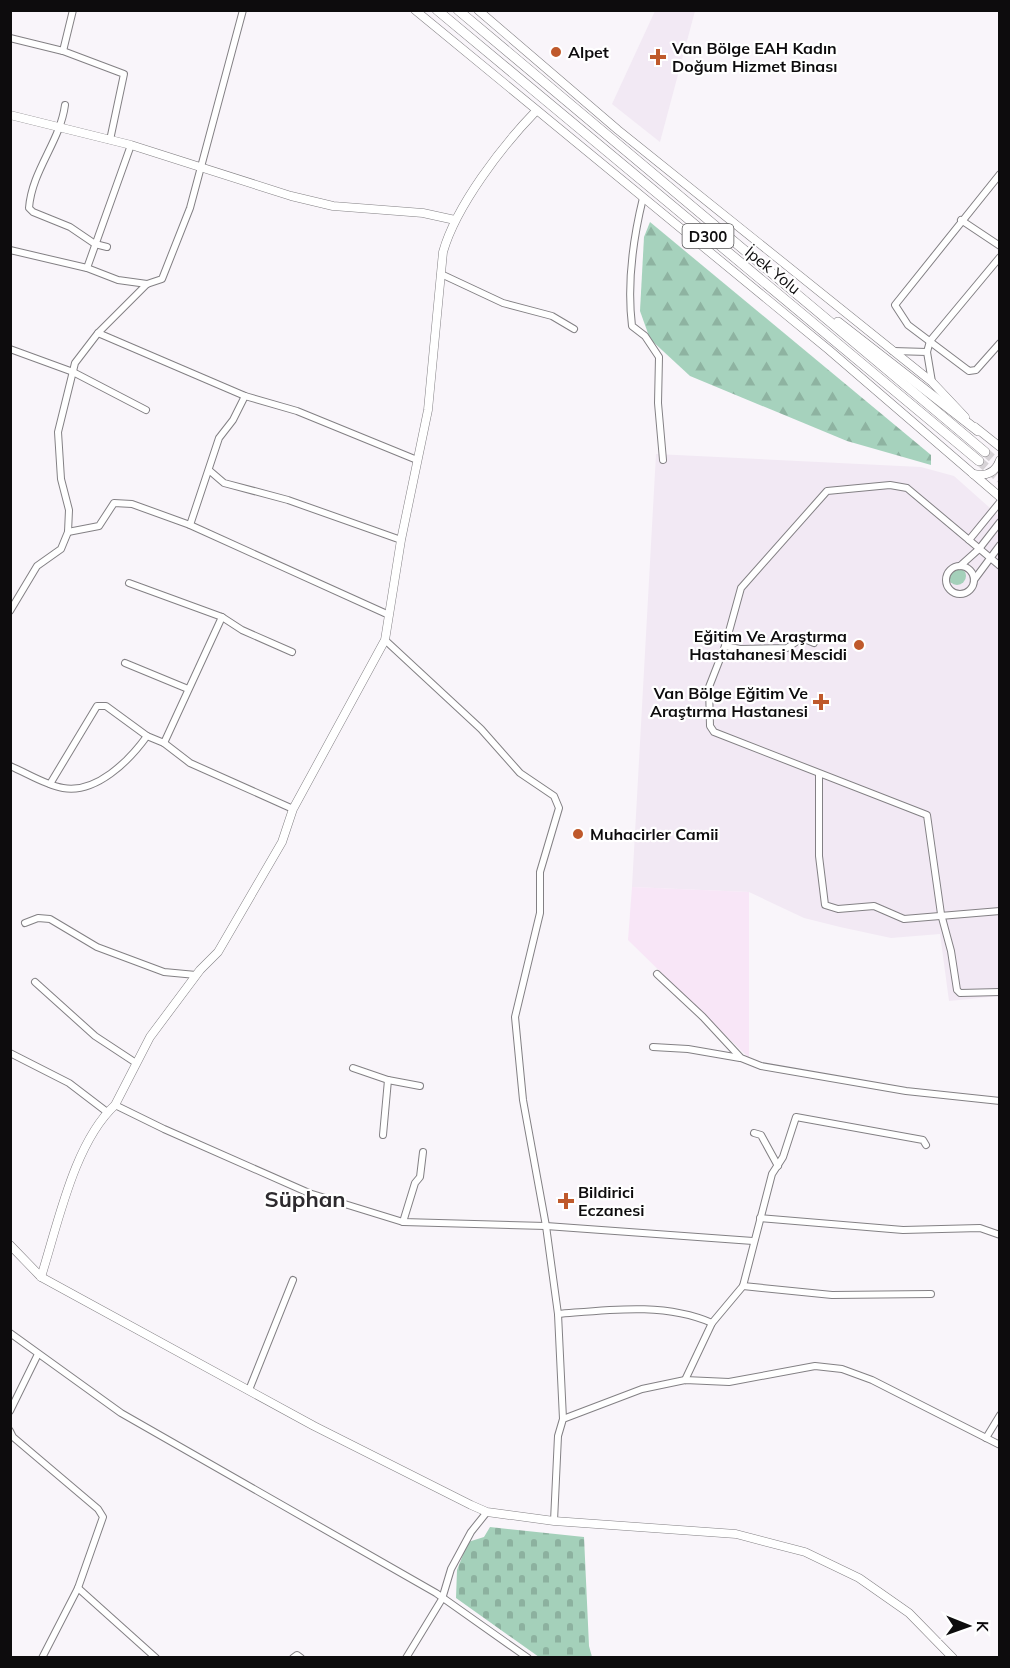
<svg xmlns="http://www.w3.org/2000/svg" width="1010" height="1668" viewBox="0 0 1010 1668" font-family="Mulish,sans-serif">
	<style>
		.built { fill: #f2e9f4 }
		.education { fill: #f8e6f7 }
		.grass { fill: #a4d0ba }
		.forest { fill: url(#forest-firs) }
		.cemetery { fill: url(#cemetery-stones) }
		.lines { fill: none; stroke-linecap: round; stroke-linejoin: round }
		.trunk-tunnel { stroke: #d6d2d6; stroke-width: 9; stroke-dasharray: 9 4.5; stroke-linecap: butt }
		.minor-casing { stroke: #838084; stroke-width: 8 }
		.tertiary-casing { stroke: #838084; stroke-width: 9 }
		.trunk-casing { stroke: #838084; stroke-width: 10 }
		.minor { stroke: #fff; stroke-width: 6 }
		.tertiary { stroke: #fff; stroke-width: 8 }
		.trunk { stroke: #fff; stroke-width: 9 }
		.poi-dot { fill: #bf592b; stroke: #fff; stroke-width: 2 }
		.labels { text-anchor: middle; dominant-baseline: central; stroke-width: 4.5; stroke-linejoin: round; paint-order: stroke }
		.shield { fill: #fff; stroke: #565556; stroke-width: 1.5 }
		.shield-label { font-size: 15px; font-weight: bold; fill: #0d0c0d }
		.poi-label { font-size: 16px; font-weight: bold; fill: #0d0c0d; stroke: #fff; text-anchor: start }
		.street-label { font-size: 16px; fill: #0d0c0d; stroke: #fff }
		.district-label { font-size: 22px; font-weight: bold; fill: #2d2a2e; stroke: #fff }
	</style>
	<defs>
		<pattern id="forest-firs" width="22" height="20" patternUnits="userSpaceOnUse" patternTransform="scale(1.5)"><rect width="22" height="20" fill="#a6d2bd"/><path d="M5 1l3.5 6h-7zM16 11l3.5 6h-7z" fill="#8eb3a1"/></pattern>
		<pattern id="cemetery-stones" width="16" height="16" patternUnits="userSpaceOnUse" patternTransform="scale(1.5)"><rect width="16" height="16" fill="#a4d0ba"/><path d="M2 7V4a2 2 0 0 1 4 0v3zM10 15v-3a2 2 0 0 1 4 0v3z" fill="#8cb19f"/></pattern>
	</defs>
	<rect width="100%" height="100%" fill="#f9f5fa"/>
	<g class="built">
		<polygon points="655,11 695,11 660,142 612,104"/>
		<polygon points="656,454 921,467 954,476 999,516 999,996 949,1001 940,934 891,938 840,927 804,918 749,892 632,887"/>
	</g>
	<polygon class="education" points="632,887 749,892 749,1058 628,940"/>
	<circle class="grass" cx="957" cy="576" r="9"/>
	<polygon class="forest" points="650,222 931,455 931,465 847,441 690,376 650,339 640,311 644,237"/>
	<polygon class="cemetery" points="490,1527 584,1537 589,1646 592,1657 539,1657 456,1598 457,1570 468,1542 484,1537"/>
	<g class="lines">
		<g class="trunk-tunnel">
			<polyline points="985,452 1000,465"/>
			<polyline points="979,461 1000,479"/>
		</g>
		<g class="minor-casing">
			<g id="minor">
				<polyline points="10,38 63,51 124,74 110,140"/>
				<polyline points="63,51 73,10"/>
				<path d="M 65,105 C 60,142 32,170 29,208 L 33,212 L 70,227 L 95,244 L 107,247"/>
				<polyline points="1000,174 895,305 908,325 969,371 976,370 1000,343"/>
				<path d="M 643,198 C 633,239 627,285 632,326 L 645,336 L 659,357 L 658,403 L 663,460"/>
				<polyline points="961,220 1000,246"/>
				<polyline points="10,250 87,268 118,280 147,284"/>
				<polyline points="87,268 131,145"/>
				<polyline points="441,274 503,303 552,316 574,329"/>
				<polyline points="98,333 245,396 297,411 417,460"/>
				<polyline points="10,349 73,372 146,410"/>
				<polyline points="893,351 927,352 932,382"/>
				<polyline points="927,352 930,341 1000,257"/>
				<polyline points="210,471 224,483 288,500 401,540"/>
				<polyline points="190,525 219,438 233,420 245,396"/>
				<polyline points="68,532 99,526 114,503 132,504 190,525 389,615"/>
				<polyline points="969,540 1000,502"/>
				<polyline points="960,566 979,549 1000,522"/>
				<polyline points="1000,566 907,488 890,485 827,491 741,588 725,646 709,687 710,726 714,732 927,815 941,914 951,951 957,990 960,993 1000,992"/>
				<circle cx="960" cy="580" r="14"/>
				<polyline points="974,580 1000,545"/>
				<polyline points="129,583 222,617 242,630 292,652"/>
				<polyline points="10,611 37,566 61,549 68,532 69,510 61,479 58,432 75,363 98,333 147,284 162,279 190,208 243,10"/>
				<polyline points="385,640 481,729 520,773 554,796 559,808 540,872 540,913 515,1017 523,1100 546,1226 558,1314 563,1419"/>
				<polyline points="725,646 740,649 787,648 802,638 814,643"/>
				<polyline points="125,663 188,689"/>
				<polyline points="164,743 190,763 293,809"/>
				<path d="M 10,766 C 27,773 45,785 63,788 C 96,794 129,761 147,736 L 164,743 L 222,617"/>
				<polyline points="819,774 819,856 825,905 838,909 874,906 904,919 1000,911"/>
				<polyline points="50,784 97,706 106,706 147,736"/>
				<polyline points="25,923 38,918 50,919 97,947 164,972 196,975"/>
				<polyline points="657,974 703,1017 741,1058 761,1066 906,1091 1000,1101"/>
				<polyline points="35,982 95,1036 136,1063"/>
				<polyline points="653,1047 688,1049 740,1058"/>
				<polyline points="10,1053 69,1083 107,1112"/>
				<polyline points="353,1068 388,1080 420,1086"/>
				<polyline points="115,1105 164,1129 309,1193 403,1222 546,1226 753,1241"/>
				<polyline points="754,1133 761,1135 778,1166"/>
				<polyline points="383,1135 388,1080"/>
				<polyline points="760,1218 903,1230 980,1228 1000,1235"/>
				<polyline points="403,1222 415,1183 420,1177 423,1152"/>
				<polyline points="743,1286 832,1295 931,1294"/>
				<path d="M 558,1314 C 608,1310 664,1302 712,1323"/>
				<polyline points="10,1333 121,1413 436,1593 528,1658"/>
				<polyline points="685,1380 712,1323 743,1286 772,1174 783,1157 796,1117 923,1140 926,1145"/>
				<polyline points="249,1390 293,1280"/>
				<polyline points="10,1411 38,1354"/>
				<polyline points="10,1431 13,1437 98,1509 103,1517 78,1588 42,1658"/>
				<polyline points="986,1438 1000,1415"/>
				<polyline points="554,1521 558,1436 563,1419 642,1389 685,1380 729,1382 815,1366 842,1369 872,1380 1000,1445"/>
				<polyline points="78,1588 156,1658"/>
				<polyline points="293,1658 297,1655 301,1658"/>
				<polyline points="406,1658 442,1599 451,1569 471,1532 487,1512"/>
			</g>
		</g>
		<g class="tertiary-casing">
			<g id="tertiary">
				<polyline points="415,10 829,350 1000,497"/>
				<polyline points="478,10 618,130 932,382 965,417"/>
				<polyline points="10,115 131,145 291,196 333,206 423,213 455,220"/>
				<polyline points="975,427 1000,447"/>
				<path d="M 973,474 C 986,477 996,472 1000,460"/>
				<polyline points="10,1245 41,1277 314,1426 471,1505 487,1512 554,1521 736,1534 805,1552 859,1578 909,1613 953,1658"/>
				<path d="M 41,1277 C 58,1224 74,1143 115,1105 L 150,1037 L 200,970 L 218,952 L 282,842 L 293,809 L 385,640 L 401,540 L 428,410 L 443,252 C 456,206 502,146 536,111"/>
			</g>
		</g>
		<g class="trunk-casing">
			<g id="trunk">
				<polyline points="437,10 979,461"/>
				<polyline points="458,10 985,452"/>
				<polyline points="838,322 978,431"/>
			</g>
		</g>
		<use href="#minor" class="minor"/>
		<use href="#tertiary" class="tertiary"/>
		<use href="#trunk" class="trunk"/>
	</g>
	<g class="poi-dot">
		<circle cx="556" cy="52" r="6"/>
		<path d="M655 48h6v6h6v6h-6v6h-6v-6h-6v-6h6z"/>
		<circle cx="859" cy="645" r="6"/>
		<path d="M818 693h6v6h6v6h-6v6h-6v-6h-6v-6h6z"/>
		<circle cx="578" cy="834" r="6"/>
		<path d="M563 1192h6v6h6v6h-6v6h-6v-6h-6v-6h6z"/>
	</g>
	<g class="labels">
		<rect class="shield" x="682.5" y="224" width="51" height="24" rx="4.5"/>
		<g class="shield-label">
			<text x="708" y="236">D300</text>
		</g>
		<g class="poi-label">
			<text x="672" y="48">Van Bölge EAH Kadın<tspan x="672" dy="18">Doğum Hizmet Binası</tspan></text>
			<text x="568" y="52">Alpet</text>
			<text x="847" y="636" text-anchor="end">Eğitim Ve Araştırma<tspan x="847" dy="18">Hastahanesi Mescidi</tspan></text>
			<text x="808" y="693" text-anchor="end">Van Bölge Eğitim Ve<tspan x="808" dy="18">Araştırma Hastanesi</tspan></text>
			<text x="590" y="834">Muhacirler Camii</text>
			<text x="578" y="1192">Bildirici<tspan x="578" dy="18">Eczanesi</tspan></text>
		</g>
		<g class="street-label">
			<text transform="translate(773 270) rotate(39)">İpek Yolu</text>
		</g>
		<g class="district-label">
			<text x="305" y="1199">Süphan</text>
		</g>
	</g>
	<rect width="1010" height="1668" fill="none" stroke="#0d0c0d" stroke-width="24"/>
	<g transform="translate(968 1626) rotate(91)" stroke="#ffffff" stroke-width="4.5" paint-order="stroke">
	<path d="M0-4.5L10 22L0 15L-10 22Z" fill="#0d0c0d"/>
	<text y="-9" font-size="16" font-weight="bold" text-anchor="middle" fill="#0d0c0d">K</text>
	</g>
</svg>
